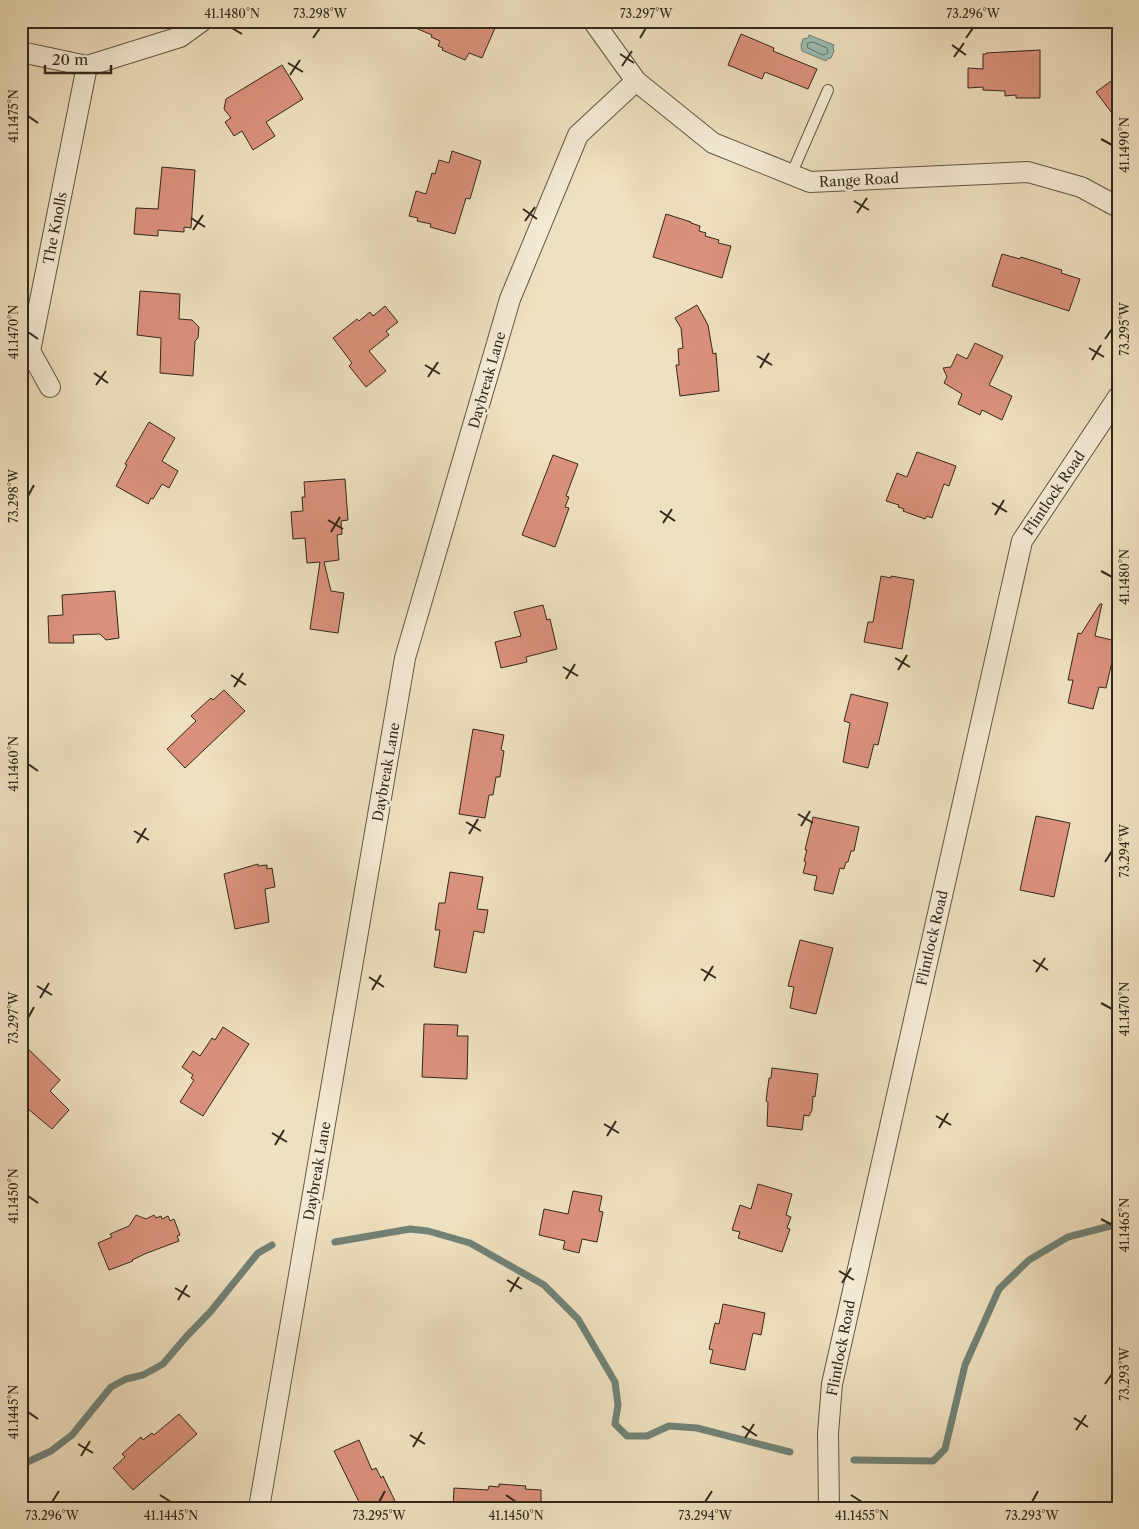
<svg xmlns="http://www.w3.org/2000/svg" width="1139" height="1529" viewBox="0 0 1139 1529" font-family="'Libre Caslon Text',serif">
	<style>
		.water { fill: #9abdb2; stroke: #718276 }
		.lines { fill: none; stroke-linecap: round; stroke-linejoin: round }
		.shore { stroke: #667367; stroke-width: 1 }
		.stream { stroke: #718276; stroke-width: 7 }
		.building { fill: #db917d; stroke: #33291c }
		.lane-casing { stroke: #625745; stroke-width: 12 }
		.street-casing { stroke: #625745; stroke-width: 22 }
		.lane { stroke: #f5ebd5; stroke-width: 10 }
		.street { stroke: #f5ebd5; stroke-width: 20 }
		.ticks { fill: none; stroke: #33291c; stroke-width: 2 }
		.labels { text-anchor: middle; dominant-baseline: central; stroke-width: 5; stroke-linejoin: round; paint-order: stroke }
		.street-label { font-size: 14px; fill: #33291c; stroke: #f5ebd5 }
		.neatline { fill: none; stroke: #33291c; stroke-width: 2 }
		.ticks-label { font-size: 12px; text-anchor: middle; fill: #33291c }
	</style>
	<rect width="100%" height="100%" fill="#efe0bf"/>
	<filter id="stains"><feTurbulence type="fractalNoise" baseFrequency=".004" numOctaves="4"/><feColorMatrix values="0 0 0 0 .2 0 0 0 0 .09 0 0 0 0 .02 0 0 0 .5 -.17"/></filter>
	<radialGradient id="worn" r=".72"><stop offset=".6" stop-color="#630" stop-opacity="0"/><stop offset="1" stop-color="#630" stop-opacity=".3"/></radialGradient>
	<polygon class="water" points="809,35 834,45 833,47 834,51 831,58 827,59 826,61 802,51 801,45 803,39 808,38"/>
	<g class="lines">
		<polygon class="shore" points="813,42 827,48 828,53 823,55 808,48 807,44"/>
		<g class="stream">
			<polyline points="335,1242 410,1229 428,1231 470,1243 544,1285 578,1319 615,1382 618,1405 615,1424 627,1436 647,1436 669,1426 697,1428 790,1452"/>
			<polyline points="854,1460 933,1461 945,1449 965,1365 999,1289 1029,1260 1068,1237 1118,1224"/>
			<polyline points="21,1465 51,1451 72,1435 111,1387 126,1379 143,1375 163,1364 186,1337 211,1311 258,1253 272,1245"/>
		</g>
	</g>
	<g class="building">
		<polygon points="399,21 498,21 482,58 469,53 465,60 442,50 443,48 438,46 440,41 431,37 432,35"/>
		<polygon points="741,34 774,48 773,51 817,69 808,89 765,72 762,79 728,65"/>
		<polygon points="1040,50 1040,98 1016,98 1016,95 1005,96 1005,91 983,90 983,87 968,88 968,68 983,69 983,54 986,54 986,53"/>
		<polygon points="282,65 303,99 266,122 275,136 253,150 242,131 234,136 225,122 231,118 224,109 226,99"/>
		<polygon points="1118,76 1118,121 1096,92"/>
		<polygon points="452,151 481,161 470,199 466,198 455,234 430,227 431,224 417,221 418,218 409,216 416,191 426,194 432,173 435,174 439,160 449,163"/>
		<polygon points="162,167 195,170 191,228 184,227 184,232 158,230 158,236 134,234 136,208 158,209"/>
		<polygon points="666,214 691,222 691,223 700,226 699,231 706,233 705,236 719,240 718,243 731,246 722,278 653,257"/>
		<polygon points="1002,254 1020,259 1021,257 1062,270 1061,273 1080,279 1069,311 992,286"/>
		<polygon points="140,291 180,294 179,319 192,320 199,327 198,338 195,341 193,376 160,373 161,338 137,335"/>
		<polygon points="697,305 708,325 713,354 716,353 719,391 680,396 676,365 679,365 678,349 683,348 681,328 675,318"/>
		<polygon points="385,306 398,322 386,331 389,335 369,351 386,371 366,387 349,366 352,363 333,338 357,319 359,321 370,312 373,316"/>
		<polygon points="975,343 1003,356 989,385 1012,396 1002,420 982,410 980,415 958,404 962,394 944,383 947,377 943,368 951,367 957,354 967,359"/>
		<polygon points="149,422 175,438 162,461 178,471 169,488 162,484 153,499 151,498 148,504 116,486 127,465 125,464"/>
		<polygon points="917,452 956,466 949,486 944,484 932,518 927,516 925,519 903,511 904,509 898,507 899,505 886,501 897,473 907,477"/>
		<polygon points="553,455 578,464 566,496 569,497 565,507 569,508 555,547 522,535"/>
		<polygon points="345,479 348,520 341,521 342,534 337,535 339,560 324,562 331,591 344,593 338,633 310,629 320,562 307,563 305,538 293,539 291,512 303,511 302,497 305,497 304,482"/>
		<polygon points="881,576 891,578 891,576 914,580 902,649 864,642 868,622 873,622"/>
		<polygon points="115,591 119,638 106,640 100,634 73,635 74,643 49,643 48,616 63,615 62,595"/>
		<polygon points="1100,604 1102,604 1095,636 1116,641 1116,644 1106,688 1099,687 1093,709 1068,703 1073,680 1068,680 1078,633 1081,634"/>
		<polygon points="543,605 547,620 550,619 557,649 526,657 527,662 501,668 495,642 521,636 514,612"/>
		<polygon points="224,690 245,711 185,768 167,749 196,721 191,716 211,698 213,700"/>
		<polygon points="851,694 888,703 878,745 874,744 868,768 843,762 850,723 844,721"/>
		<polygon points="473,729 504,735 501,750 504,751 500,777 496,777 493,795 489,795 485,818 459,814"/>
		<polygon points="1036,816 1070,823 1054,897 1020,890"/>
		<polygon points="813,817 859,827 854,851 851,851 848,862 846,862 844,869 840,868 833,894 814,890 817,876 803,873 806,862 804,861 807,850 805,850"/>
		<polygon points="258,864 258,866 267,865 267,869 272,868 275,887 265,889 269,922 235,929 224,874"/>
		<polygon points="450,872 483,877 477,909 488,910 484,933 474,931 466,973 434,967 440,930 435,930 439,903 445,903"/>
		<polygon points="800,940 833,948 816,1014 790,1008 794,987 788,986"/>
		<polygon points="424,1024 458,1025 457,1036 468,1036 467,1079 422,1077"/>
		<polygon points="223,1027 249,1044 203,1116 180,1102 194,1080 191,1078 193,1075 182,1067 193,1051 200,1056 212,1038 215,1040"/>
		<polygon points="21,1042 60,1080 50,1091 69,1110 52,1129 21,1103"/>
		<polygon points="772,1068 818,1074 815,1097 813,1096 812,1110 809,1116 804,1115 802,1130 767,1126 768,1102 766,1101 769,1078 771,1078"/>
		<polygon points="758,1184 792,1194 786,1215 791,1217 787,1228 790,1229 782,1252 738,1238 740,1232 732,1230 740,1205 751,1209"/>
		<polygon points="573,1191 602,1196 599,1211 603,1212 597,1242 582,1239 579,1253 563,1249 565,1241 539,1235 544,1209 568,1214"/>
		<polygon points="136,1215 146,1219 154,1215 156,1218 161,1216 162,1219 168,1216 170,1221 174,1219 180,1235 177,1236 179,1241 147,1253 132,1260 133,1261 109,1270 98,1243 112,1237 110,1234 129,1226"/>
		<polygon points="723,1304 765,1313 761,1335 753,1333 745,1370 710,1363 713,1350 709,1349 715,1323 719,1324"/>
		<polygon points="179,1414 197,1434 133,1490 113,1468 125,1457 122,1454 141,1437 143,1440 152,1433 154,1435"/>
		<polygon points="359,1440 372,1470 376,1468 381,1478 383,1476 395,1501 392,1502 394,1508 362,1508 334,1451"/>
		<polygon points="499,1484 526,1486 525,1489 541,1490 541,1508 453,1508 454,1488 488,1490 489,1486 499,1487"/>
	</g>
	<g class="lines">
		<g class="lane-casing">
			<polyline id="lane" points="791,175 828,90"/>
		</g>
		<g class="street-casing">
			<g id="street">
				<polyline points="593,21 636,81 713,143 810,182 1028,172 1081,187 1118,207"/>
				<polyline points="21,52 87,66 180,37 202,21"/>
				<polyline points="50,387 30,351 87,66"/>
				<polyline points="259,1508 405,658 510,299 578,135 636,81"/>
				<polyline points="829,1508 828,1433 832,1384 1022,541 1118,397"/>
			</g>
		</g>
		<use href="#lane" class="lane"/>
		<use href="#street" class="street"/>
	</g>
	<path class="ticks" d="M 232,28 L 242,34M 313,38 L 320,28M 640,38 L 646,28M 966,38 L 973,28M 952,45 L 966,55M 620,54 L 634,63M 954,57 L 964,43M 288,63 L 303,72M 622,66 L 632,51M 290,75 L 300,60M 28,116 L 38,123M 1101,139 L 1112,145M 854,201 L 869,210M 523,209 L 537,219M 857,213 L 867,198M 191,218 L 205,227M 525,221 L 535,207M 193,230 L 203,215M 28,332 L 38,339M 1105,339 L 1112,329M 1089,348 L 1104,357M 757,356 L 772,365M 1092,360 L 1101,345M 425,365 L 440,374M 760,368 L 769,353M 94,373 L 108,383M 428,377 L 438,362M 96,385 L 106,371M 28,496 L 34,485M 992,503 L 1007,512M 660,511 L 675,521M 995,515 L 1004,500M 328,520 L 343,529M 663,523 L 672,509M 331,532 L 340,517M 1101,571 L 1112,577M 895,658 L 910,667M 563,667 L 578,676M 898,670 L 907,655M 231,675 L 246,685M 566,679 L 575,664M 234,687 L 243,673M 28,764 L 38,771M 798,814 L 813,823M 466,822 L 481,831M 801,826 L 810,811M 134,831 L 149,840M 469,834 L 478,819M 137,843 L 146,828M 1105,862 L 1112,851M 1033,960 L 1048,970M 701,969 L 716,978M 1036,972 L 1045,958M 369,977 L 384,987M 704,981 L 713,966M 37,986 L 52,995M 372,990 L 381,975M 40,998 L 49,983M 1101,1003 L 1112,1009M 28,1018 L 34,1007M 936,1116 L 951,1125M 604,1124 L 619,1133M 939,1128 L 948,1113M 272,1133 L 287,1142M 607,1136 L 616,1121M 275,1145 L 284,1130M 28,1196 L 38,1203M 1101,1219 L 1112,1225M 839,1271 L 854,1280M 507,1280 L 522,1289M 842,1283 L 851,1268M 175,1288 L 190,1297M 510,1292 L 519,1277M 178,1300 L 187,1285M 1105,1384 L 1112,1374M 28,1412 L 38,1419M 1074,1418 L 1088,1427M 742,1426 L 757,1436M 1076,1430 L 1086,1415M 410,1435 L 425,1444M 745,1438 L 754,1424M 78,1444 L 93,1453M 413,1447 L 422,1432M 81,1456 L 90,1441M 160,1495 L 171,1502M 506,1495 L 516,1502M 851,1495 L 862,1502M 52,1502 L 59,1491M 379,1502 L 385,1491M 705,1502 L 712,1491M 1032,1502 L 1038,1491"/>
	<g class="labels">
		<g class="street-label">
			<text transform="translate(859 180) rotate(-3)">Range Road</text>
			<text transform="translate(55 228) rotate(-79)">The Knolls</text>
			<text transform="translate(487 380) rotate(-74)">Daybreak Lane</text>
			<text transform="translate(1054 493) rotate(-56)">Flintlock Road</text>
			<text transform="translate(386 772) rotate(-80)">Daybreak Lane</text>
			<text transform="translate(932 938) rotate(-77)">Flintlock Road</text>
			<text transform="translate(317 1171) rotate(-80)">Daybreak Lane</text>
			<text transform="translate(841 1348) rotate(-79)">Flintlock Road</text>
		</g>
	</g>
	<rect width="1139" height="1529" fill="none" stroke="#efe0bf" stroke-width="55"/>
	<path d="M45 65v8h66v-8" fill="none" stroke="#33291c" stroke-width="2.5"/>
	<text x="52" y="65" font-size="15" fill="#33291c" stroke="#f5ebd5" stroke-width="4" paint-order="stroke">20 m</text>
	<rect x="28" y="28" width="1084" height="1474" class="neatline"/>
	<g class="ticks-label">
		<text x="232" y="18">41.1480°N</text>
		<text x="320" y="18">73.298°W</text>
		<text x="646" y="18">73.297°W</text>
		<text x="973" y="18">73.296°W</text>
		<text transform="translate(14 116) rotate(-90)" y="4">41.1475°N</text>
		<text transform="translate(1125 145) rotate(-90)" y="4">41.1490°N</text>
		<text transform="translate(1125 329) rotate(-90)" y="4">73.295°W</text>
		<text transform="translate(14 332) rotate(-90)" y="4">41.1470°N</text>
		<text transform="translate(14 496) rotate(-90)" y="4">73.298°W</text>
		<text transform="translate(1125 577) rotate(-90)" y="4">41.1480°N</text>
		<text transform="translate(14 764) rotate(-90)" y="4">41.1460°N</text>
		<text transform="translate(1125 851) rotate(-90)" y="4">73.294°W</text>
		<text transform="translate(1125 1009) rotate(-90)" y="4">41.1470°N</text>
		<text transform="translate(14 1018) rotate(-90)" y="4">73.297°W</text>
		<text transform="translate(14 1196) rotate(-90)" y="4">41.1450°N</text>
		<text transform="translate(1125 1225) rotate(-90)" y="4">41.1465°N</text>
		<text transform="translate(1125 1374) rotate(-90)" y="4">73.293°W</text>
		<text transform="translate(14 1412) rotate(-90)" y="4">41.1445°N</text>
		<text x="52" y="1520">73.296°W</text>
		<text x="171" y="1520">41.1445°N</text>
		<text x="379" y="1520">73.295°W</text>
		<text x="516" y="1520">41.1450°N</text>
		<text x="705" y="1520">73.294°W</text>
		<text x="862" y="1520">41.1455°N</text>
		<text x="1032" y="1520">73.293°W</text>
	</g>
	<rect width="100%" height="100%" filter="url(#stains)"/>
	<rect width="100%" height="100%" fill="url(#worn)"/>
</svg>
